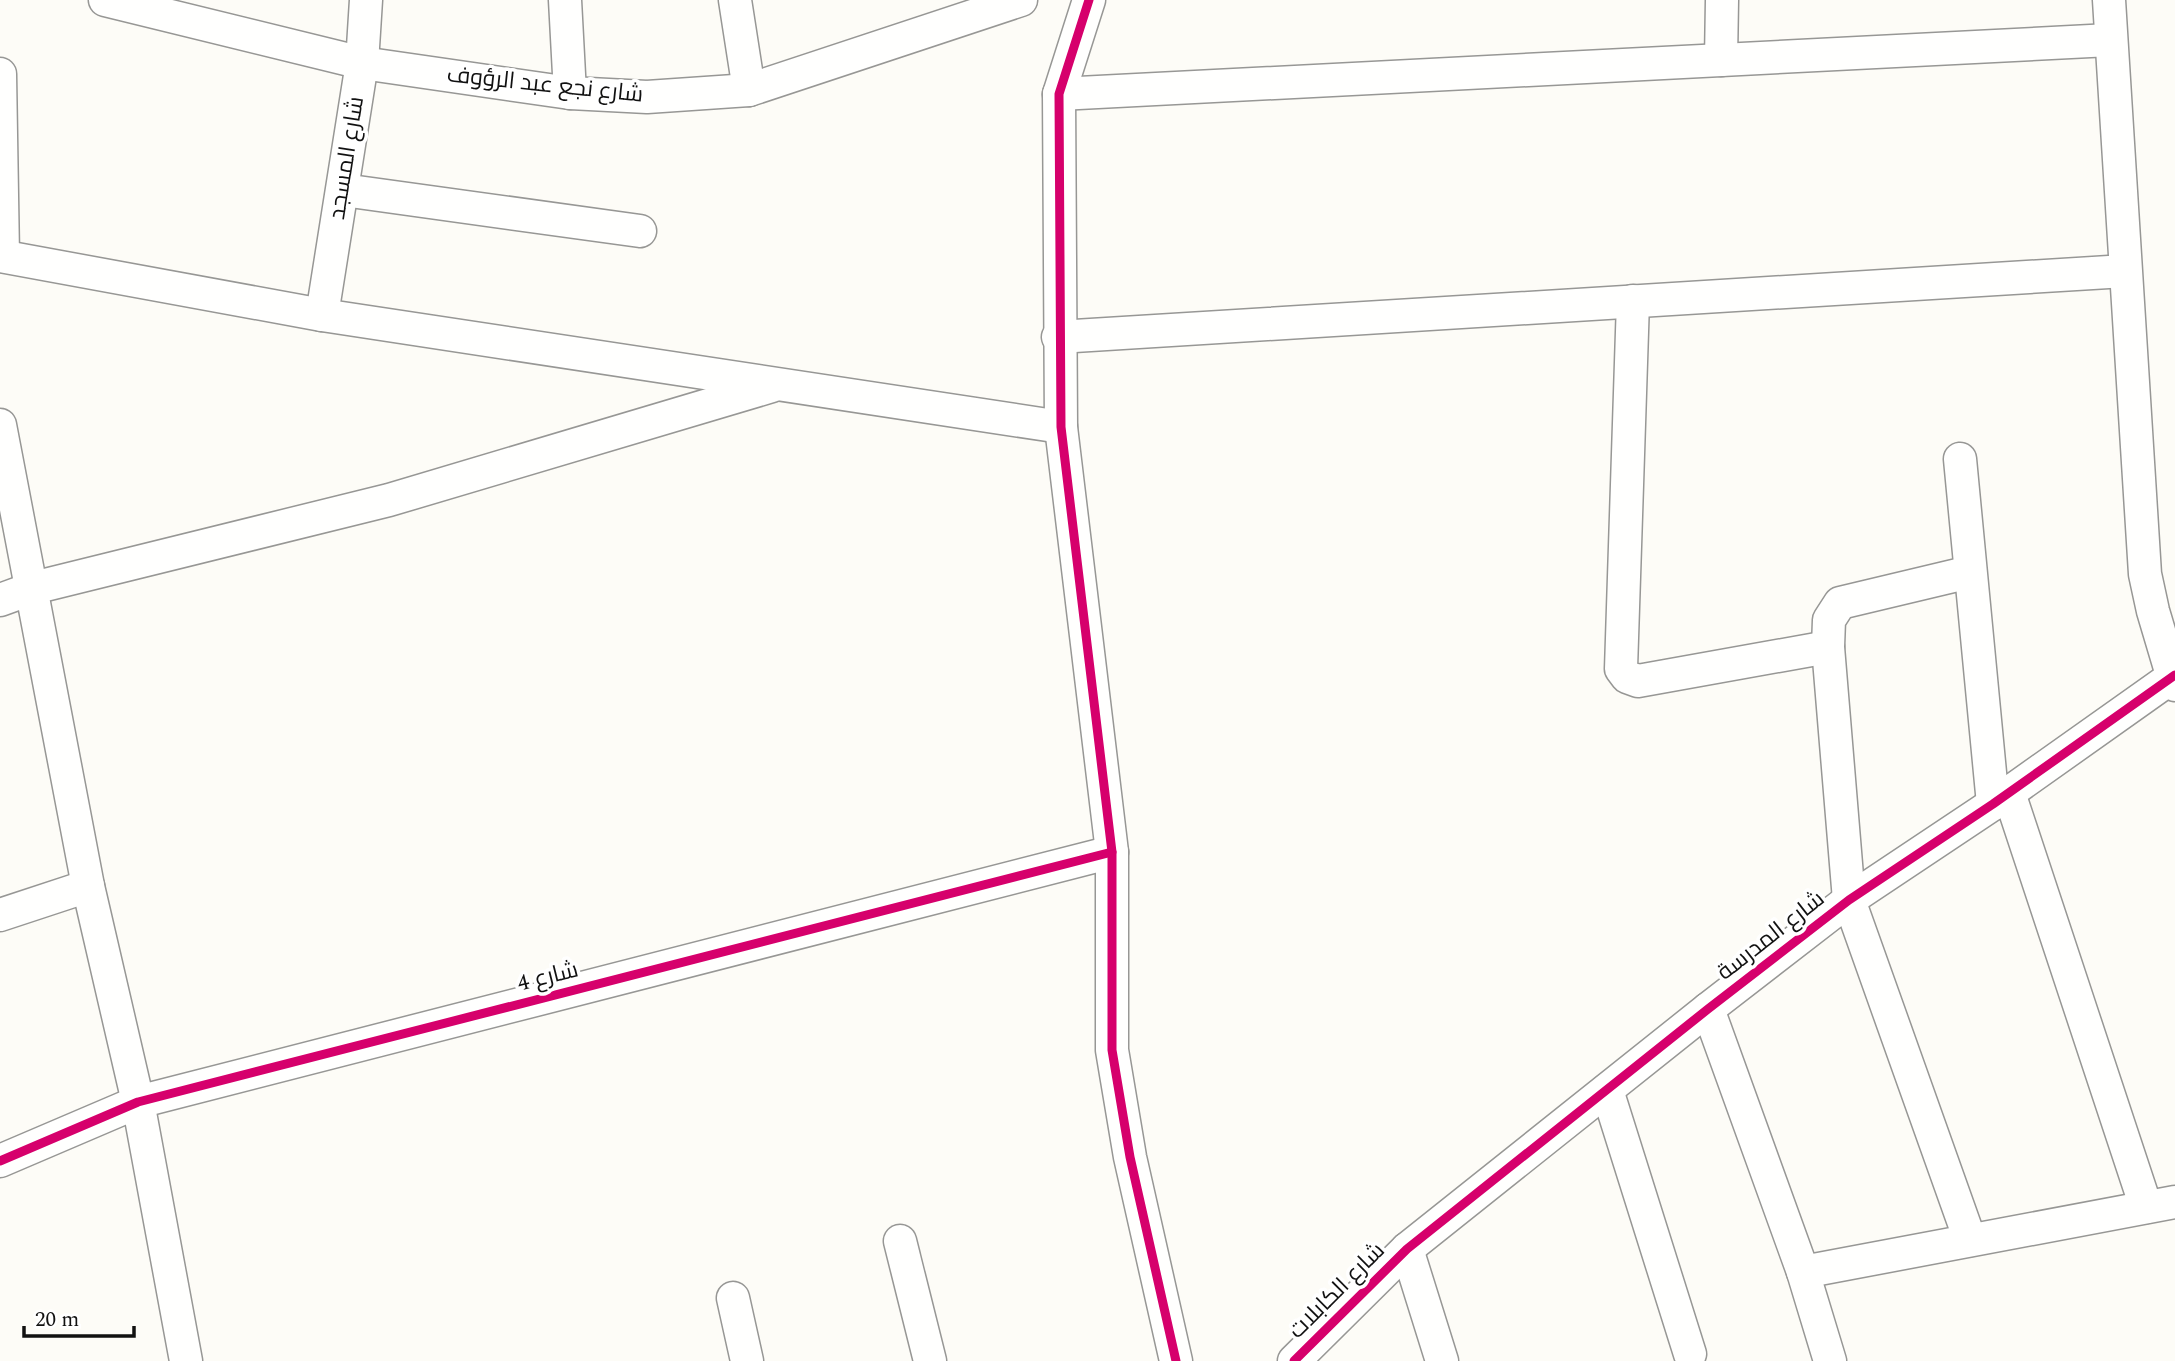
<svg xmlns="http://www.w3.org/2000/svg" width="2175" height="1361" viewBox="0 0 2175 1361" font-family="Spectral,Cairo,serif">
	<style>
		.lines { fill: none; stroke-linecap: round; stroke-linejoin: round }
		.minor-casing { stroke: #979795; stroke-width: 35 }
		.minor { stroke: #fffffe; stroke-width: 32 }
		.cycleway-casing { stroke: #fff; stroke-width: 13 }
		.cycleway { stroke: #d6006c; stroke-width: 9 }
		.labels { text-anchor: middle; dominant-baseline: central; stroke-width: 7; stroke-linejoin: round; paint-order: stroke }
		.street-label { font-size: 23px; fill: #111; stroke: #fff }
	</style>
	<rect width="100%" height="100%" fill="#fdfcf7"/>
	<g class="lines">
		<g class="minor-casing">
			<g id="minor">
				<polyline points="105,0 362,63 570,93 647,97 749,90 1021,0"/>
				<polyline points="565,0 570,93"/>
				<polyline points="735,0 749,90"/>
				<polyline points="1089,0 1059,94 1061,427 1112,852 1112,1050 1130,1157 1176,1361"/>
				<polyline points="2109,0 2145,574 2153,611 2175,685"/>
				<polyline points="1721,60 1722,0"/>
				<polyline points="0,74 3,256"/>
				<polyline points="1059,94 2110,40"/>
				<polyline points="343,190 640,231"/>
				<polyline points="0,256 322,315 1061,427"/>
				<polyline points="1633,301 1621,669 1627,677 1638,681 1828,647"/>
				<polyline points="322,315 362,63 366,0"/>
				<polyline points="1058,337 2125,271"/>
				<polyline points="0,425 88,886 138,1102 186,1361"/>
				<polyline points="1960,459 1993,804"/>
				<polyline points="1970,572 1840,603 1829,620 1828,647 1849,900 1970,1240"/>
				<polyline points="0,600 33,588 389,500 772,386"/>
				<polyline points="2009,793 2146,1207"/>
				<polyline points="0,915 88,886"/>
				<polyline points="1708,1009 1803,1272 1830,1361"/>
				<polyline points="1607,1090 1690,1354"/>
				<polyline points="0,1161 138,1102 1112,852"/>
				<polyline points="900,1241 930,1361"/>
				<polyline points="1407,1249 1442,1361"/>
				<polyline points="1803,1272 2175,1202"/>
				<polyline points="733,1298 747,1361"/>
				<polyline points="1294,1361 1407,1249 1708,1009 1849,900 1993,804 2175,675"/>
			</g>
		</g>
		<use href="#minor" class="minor"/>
		<g class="cycleway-casing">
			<g id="cycleway">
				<polyline points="1089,0 1059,94 1061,427 1112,852 1112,1050 1130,1157 1176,1361"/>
				<polyline points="0,1161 138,1102 1112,852"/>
				<polyline points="1294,1361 1407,1249 1708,1009 1849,900 1993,804 2175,675"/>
			</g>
		</g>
		<use href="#cycleway" class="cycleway"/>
	</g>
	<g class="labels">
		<g class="street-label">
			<text transform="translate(545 85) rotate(6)">شارع نجع عبد الرؤوف</text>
			<text transform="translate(347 158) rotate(-81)">شارع المسجد</text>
			<text transform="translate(1771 936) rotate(-38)">شارع المدرسة</text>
			<text transform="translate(548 977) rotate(-14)">شارع 4</text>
			<text transform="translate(1337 1291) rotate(-45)">شارع الكابلات</text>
		</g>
	</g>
	<path d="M24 1326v10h110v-10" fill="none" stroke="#111111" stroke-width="3.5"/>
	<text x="35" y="1326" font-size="21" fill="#111111" stroke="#ffffff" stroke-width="5" paint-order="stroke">20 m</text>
</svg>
